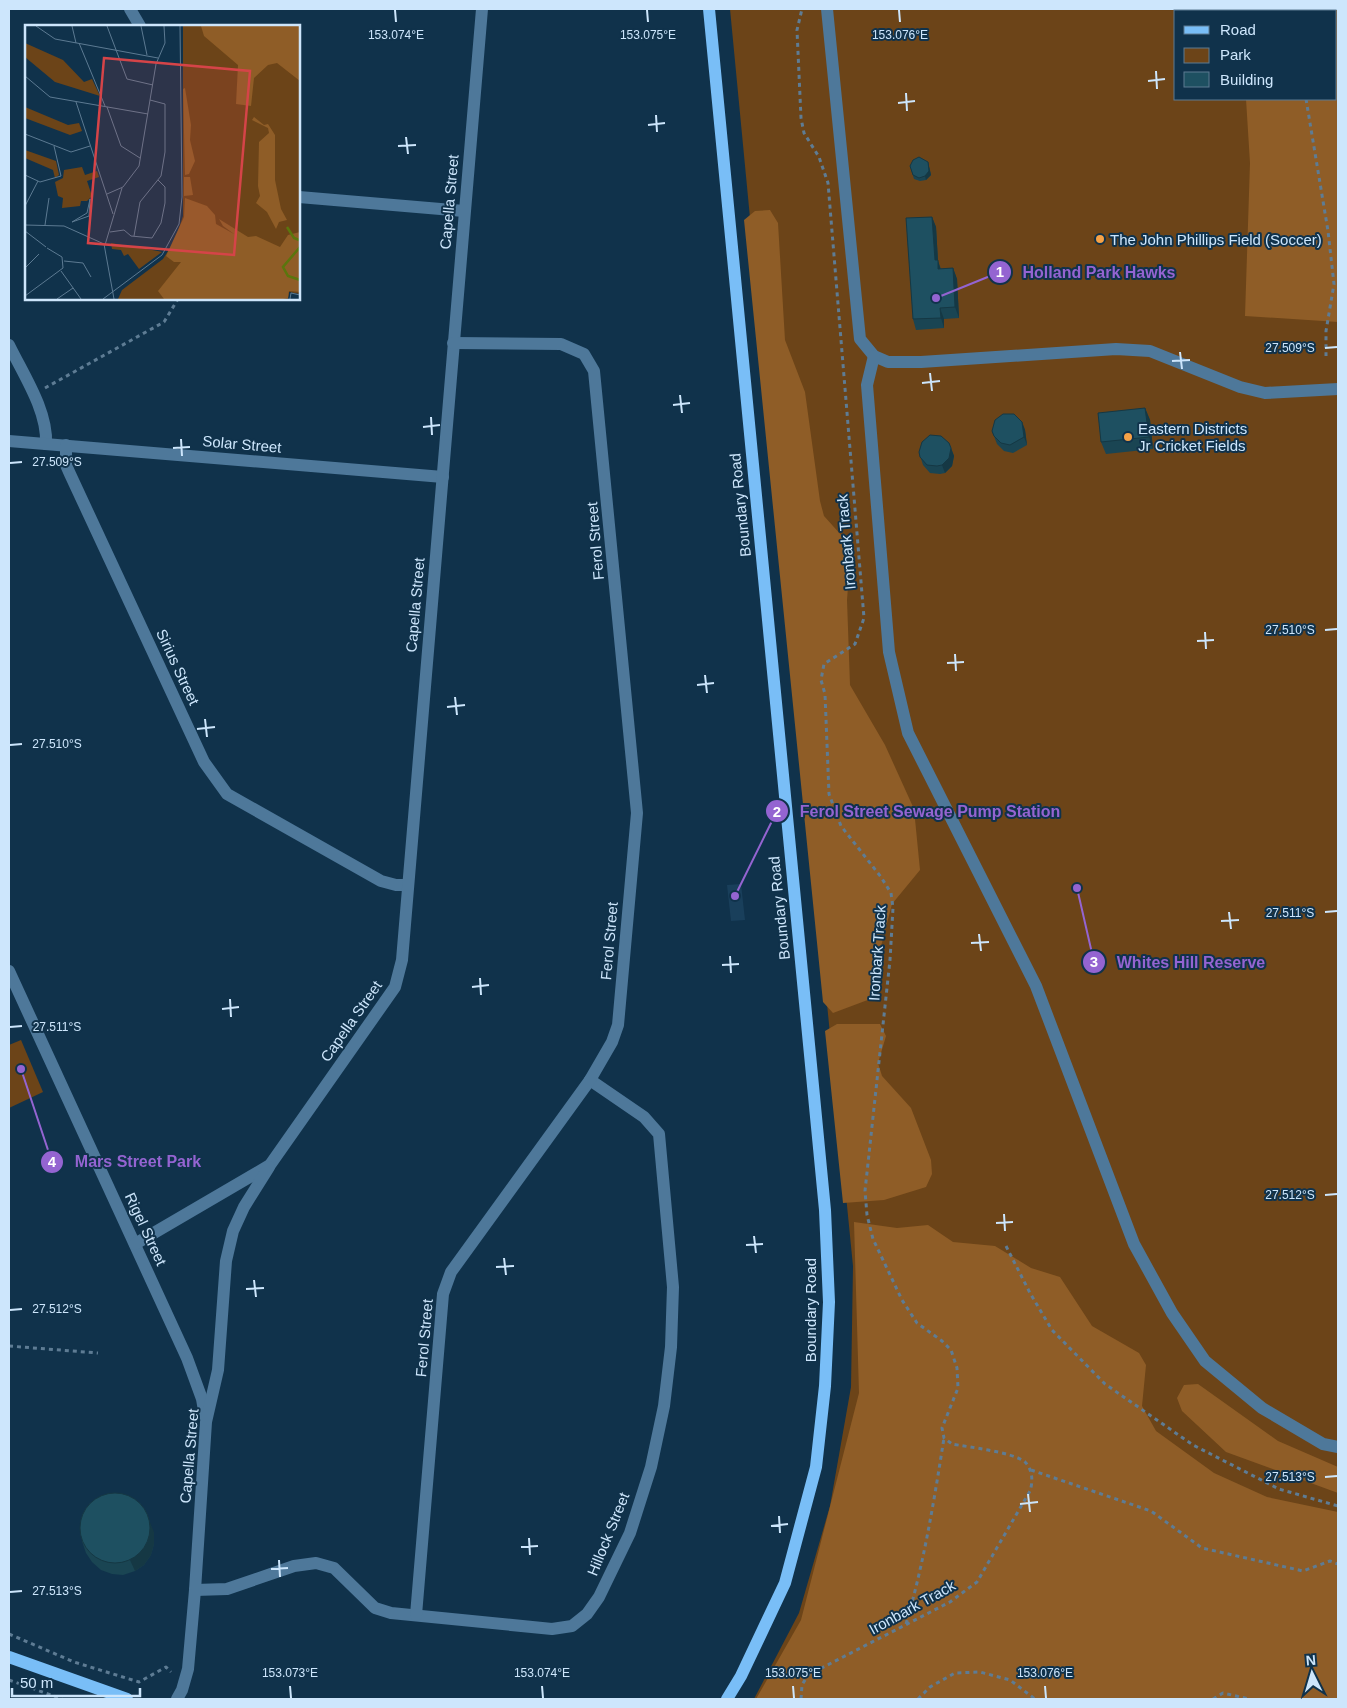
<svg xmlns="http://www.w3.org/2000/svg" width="1347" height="1708" viewBox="0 0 1347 1708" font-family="Arial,sans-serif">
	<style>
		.built { fill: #193f5b }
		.green { fill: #6c4418; fill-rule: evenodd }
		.forest { fill: #8f5d27 }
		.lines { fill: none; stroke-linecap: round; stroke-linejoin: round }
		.path { stroke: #5e7c94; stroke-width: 3; stroke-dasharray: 4 4; stroke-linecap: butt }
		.minor { stroke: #4e789a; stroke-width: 12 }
		.major { stroke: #79bef7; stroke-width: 12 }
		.wall { fill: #1a4553 }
		.shaded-wall { fill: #153844 }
		.building { fill: #1e5061; stroke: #153844 }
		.ticks { fill: none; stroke: #cde6fc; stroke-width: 2 }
		.poi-dot { fill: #f6a247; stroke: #10324b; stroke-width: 2 }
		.labels { text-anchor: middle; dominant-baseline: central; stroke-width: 4; stroke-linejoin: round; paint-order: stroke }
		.street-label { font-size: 15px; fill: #cde6fc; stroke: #10324b }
		.poi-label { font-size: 15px; fill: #cde6fc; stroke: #10324b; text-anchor: start }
		.inset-river { fill: none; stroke: #5a760d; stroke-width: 2.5 }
		.inset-road { fill: none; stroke: #5c7a92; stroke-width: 1 }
		.view { fill: #d54448; fill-opacity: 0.15; stroke: #d54448; stroke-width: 2.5 }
		.inset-edge { fill: none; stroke: #cde6fc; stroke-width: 2.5 }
		.ticks-label { font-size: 12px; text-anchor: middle; fill: #cde6fc; stroke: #10324b; stroke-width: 4; stroke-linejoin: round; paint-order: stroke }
		.leader { fill: none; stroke: #9464d1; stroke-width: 2 }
		.callout-dot { fill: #9464d1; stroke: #10324b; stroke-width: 2 }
		.mark-label { font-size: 15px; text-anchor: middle; font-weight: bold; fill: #fff }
		.callout-label { font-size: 16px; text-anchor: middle; font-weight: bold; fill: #9464d1; stroke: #10324b; stroke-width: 4; stroke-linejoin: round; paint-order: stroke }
	</style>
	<rect width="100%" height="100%" fill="#10324b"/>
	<polygon class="built" points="741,884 745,920 731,921 727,885"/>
	<g class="green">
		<path d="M 730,9 L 1338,9 L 1338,1699 L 754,1699 L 799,1613 L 830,1506 L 851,1387 L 853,1266 L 778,510 ZM 1176,11 L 1336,11 L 1336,99 L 1176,99 Z"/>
		<polygon points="21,1040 43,1092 9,1108 9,1045"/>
	</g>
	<g class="forest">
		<polygon points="1240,9 1338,9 1338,322 1245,316 1250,163 1246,99 1336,99 1336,11 1241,11"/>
		<polygon points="770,210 778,223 785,340 805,392 820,501 824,516 851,546 847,600 850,685 885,745 914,809 920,870 892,904 878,958 873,998 833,1013 823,1002 744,220 755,211"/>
		<polygon points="837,1024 880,1024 886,1036 878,1063 882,1076 911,1108 931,1160 932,1174 926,1187 884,1200 843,1203 825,1031"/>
		<polygon points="854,1222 897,1228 928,1225 953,1242 995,1246 1031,1268 1060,1277 1092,1326 1139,1353 1146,1365 1142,1406 1156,1431 1214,1473 1267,1497 1338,1512 1338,1699 756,1699 801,1620 859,1393"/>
		<polygon points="1198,1384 1278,1441 1338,1467 1338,1493 1226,1452 1182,1411 1177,1398 1184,1385"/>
	</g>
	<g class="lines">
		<g class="path">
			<polyline points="1291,9 1291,11"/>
			<polyline points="1306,99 1328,231 1334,284 1326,331 1326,356"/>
			<polyline points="45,388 164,322 178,299"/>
			<polyline points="1006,1246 1030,1293 1052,1330 1105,1384 1193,1445 1279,1489 1338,1506"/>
			<polyline points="9,1346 98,1353"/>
			<polyline points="1031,1470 1151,1511 1202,1548 1303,1571 1330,1561 1338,1564"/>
			<path d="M 906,1624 C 924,1563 934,1501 944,1438"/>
			<polyline points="9,1634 74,1662 139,1682 166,1667 171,1672"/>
			<polyline points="9,1680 62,1699"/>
			<path d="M 801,1699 L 802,1685 L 808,1675 L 950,1602 L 977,1582 L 1030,1491 C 1033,1482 1033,1470 1025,1462 C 1013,1452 968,1447 952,1444 L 944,1438 L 942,1428 L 958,1388 L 957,1368 L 951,1350 L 942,1341 L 917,1323 L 902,1300 L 873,1239 L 867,1215 L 865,1191 L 890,960 L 893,908 L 891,893 L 881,877 L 841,826 L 829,794 L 825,694 L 821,680 L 824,664 L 855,644 L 864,618 L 828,183 L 819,157 L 804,133 L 801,118 L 797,30 L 802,9"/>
			<polyline points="918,1699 930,1687 955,1673 980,1672 1010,1680 1035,1699"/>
			<polyline points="1213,1699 1223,1693 1249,1699"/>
		</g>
		<g class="minor">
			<polyline points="130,9 140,26"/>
			<polyline points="827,9 860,339 874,356 888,362 921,362 1116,349 1150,351 1240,387 1265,393 1338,389"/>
			<polyline points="299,197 464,211"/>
			<path d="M 9,345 C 23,374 48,411 46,444"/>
			<polyline points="874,356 867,385 889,652 908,733 1036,986 1134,1244 1172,1313 1205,1361 1262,1408 1323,1444 1338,1447"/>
			<polyline points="9,441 443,477"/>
			<polyline points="66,445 66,465 70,474 204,762 227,794 381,881 396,885 408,885"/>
			<polyline points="9,971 187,1358 202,1399 205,1416"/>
			<polyline points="135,1244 270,1165 395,987 402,960 482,9"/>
			<polyline points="195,1590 227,1589 294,1566 316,1563 334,1568 375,1608 391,1613 552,1629 572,1626 587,1614 599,1597 630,1533 651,1467 664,1406 671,1347 673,1287 659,1134 644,1117 590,1080"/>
			<polyline points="416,1615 443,1294 451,1272 590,1080 612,1042 618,1025 637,813 594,371 584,354 561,344 453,343"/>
			<polyline points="177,1699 182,1690 188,1669 195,1590 206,1422 218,1370 226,1261 233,1231 244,1207 269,1167"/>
		</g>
		<g class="major">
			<polyline points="709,9 825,1210 829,1302 825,1386 816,1467 785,1583 741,1676 727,1699"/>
			<polyline points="9,1657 127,1699"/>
		</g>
	</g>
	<g class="wall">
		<polygon points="928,162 931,175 926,180 920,181 914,179 910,166"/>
		<polygon points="932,217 936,227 938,261 941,269 953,268 957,279 959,318 944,319 944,328 916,330 913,319"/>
		<polygon points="1145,408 1150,420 1153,449 1106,454 1101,442"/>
		<polygon points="1022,422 1025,430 1027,445 1013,453 1004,451 997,444 992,431"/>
		<polygon points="949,443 954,456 952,466 945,473 940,474 930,473 923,465 919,452"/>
		<polygon points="154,1532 154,1544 151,1555 144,1565 135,1571 123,1575 112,1574 101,1570 92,1562 86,1553 82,1541"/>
	</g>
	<g class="shaded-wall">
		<polygon points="928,162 931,175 926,180 925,176"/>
		<polygon points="932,217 936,227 938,261 941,271 942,279 935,260"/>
		<polygon points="953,268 957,279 959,318 955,307"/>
		<polygon points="940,308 944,319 944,328 941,318"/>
		<polygon points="1145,408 1150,420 1153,449 1149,437"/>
		<polygon points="1022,422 1025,430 1027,445 1024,437"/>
		<polygon points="951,448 954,456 952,466 945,473 942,465"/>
		<polygon points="149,1520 154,1532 154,1544 151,1555 144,1565 135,1571 130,1560"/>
	</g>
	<g class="building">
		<polygon points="919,157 928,162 929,171 925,176 919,178 913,175 910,166 913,160"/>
		<polygon points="932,217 935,260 938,260 938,269 953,268 955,307 940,308 941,318 913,319 906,218"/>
		<polygon points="1145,408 1149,437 1101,442 1098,413"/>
		<polygon points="1003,414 1014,414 1022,422 1024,437 1010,445 1001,443 994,436 992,431 995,420"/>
		<polygon points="930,435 941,436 949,443 951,448 949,458 942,465 937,466 927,465 920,457 919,452 922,442"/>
		<circle cx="115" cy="1528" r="35"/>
	</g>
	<path class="ticks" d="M 395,10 L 396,22M 647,10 L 648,22M 899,10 L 900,22M 1156,71 L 1157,89M 1148,81 L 1165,79M 906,93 L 907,111M 898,103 L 915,101M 656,115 L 657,132M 648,125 L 665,123M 406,137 L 408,154M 398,146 L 416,145M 1325,348 L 1337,347M 1180,352 L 1182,369M 1172,361 L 1190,360M 930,373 L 932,391M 922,383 L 940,381M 680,395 L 682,413M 673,405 L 690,403M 431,417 L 432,435M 423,427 L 440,425M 181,439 L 182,456M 173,448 L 190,447M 10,463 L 22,462M 1325,630 L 1337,629M 1205,632 L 1206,649M 1197,641 L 1214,640M 955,654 L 956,671M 947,663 L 964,662M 705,675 L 707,693M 697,685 L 714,683M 455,697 L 457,715M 447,707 L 465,705M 205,719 L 207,737M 197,729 L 215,727M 10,745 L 22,744M 1229,912 L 1231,929M 1325,912 L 1337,911M 1221,921 L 1239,920M 979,934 L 981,951M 971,943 L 989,942M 730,956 L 731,973M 722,965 L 739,964M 480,978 L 481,995M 472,987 L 489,985M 230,999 L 231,1017M 222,1009 L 239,1007M 10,1027 L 22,1026M 1325,1195 L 1337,1194M 1004,1214 L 1005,1231M 996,1223 L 1013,1222M 754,1236 L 756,1253M 746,1245 L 763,1244M 504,1258 L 506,1275M 496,1267 L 514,1266M 254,1280 L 256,1297M 246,1289 L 264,1288M 10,1310 L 22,1309M 1325,1477 L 1337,1476M 1028,1494 L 1030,1512M 1020,1504 L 1038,1502M 779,1516 L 780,1533M 771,1526 L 788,1524M 529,1538 L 530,1555M 521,1547 L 538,1546M 279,1560 L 280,1577M 271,1569 L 288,1568M 10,1592 L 22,1591M 290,1686 L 291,1698M 542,1686 L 543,1698M 793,1686 L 794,1698M 1045,1686 L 1046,1698"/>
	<g class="poi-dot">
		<circle cx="1100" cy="239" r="5"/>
		<circle cx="1128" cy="437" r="5"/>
	</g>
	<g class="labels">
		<g class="street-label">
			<text transform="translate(449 202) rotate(-85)">Capella Street</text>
			<text transform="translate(242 444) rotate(5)">Solar Street</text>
			<text transform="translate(740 505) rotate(-96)">Boundary Road</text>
			<text transform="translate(595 541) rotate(-95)">Ferol Street</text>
			<text transform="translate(846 542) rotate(-95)">Ironbark Track</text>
			<text transform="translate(415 605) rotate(-85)">Capella Street</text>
			<text transform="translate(178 667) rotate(65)">Sirius Street</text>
			<text transform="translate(779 908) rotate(-96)">Boundary Road</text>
			<text transform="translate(609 941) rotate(-85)">Ferol Street</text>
			<text transform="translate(877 953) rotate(-86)">Ironbark Track</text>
			<text transform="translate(351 1021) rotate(-55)">Capella Street</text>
			<text transform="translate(146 1229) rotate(65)">Rigel Street</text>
			<text transform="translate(810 1310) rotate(-90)">Boundary Road</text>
			<text transform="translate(424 1338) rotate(-85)">Ferol Street</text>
			<text transform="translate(189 1456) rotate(-85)">Capella Street</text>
			<text transform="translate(608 1534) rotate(-68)">Hillock Street</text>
			<text transform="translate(912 1607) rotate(-29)">Ironbark Track</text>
		</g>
		<g class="poi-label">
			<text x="1110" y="239">The John Phillips Field (Soccer)</text>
			<text x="1138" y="428">Eastern Districts<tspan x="1138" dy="17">Jr Cricket Fields</tspan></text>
		</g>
	</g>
	<g transform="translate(25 25)">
		<rect width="275" height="275" fill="#10324b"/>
		<path d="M 158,1 L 275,1 L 275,269 L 264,267 L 263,274 L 93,274 L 97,265 L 138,234 L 150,215 L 158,191 ZM 0,18 L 38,35 L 59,57 L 67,54 L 75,71 L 30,57 L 0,32 ZM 0,82 L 43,100 L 54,98 L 57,106 L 45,110 L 0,93 ZM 0,125 L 31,136 L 34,150 L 30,153 L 28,145 L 0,133 ZM 57,142 L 60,150 L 72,146 L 74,152 L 62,156 L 67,171 L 62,176 L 56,176 L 55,181 L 37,183 L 38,173 L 33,171 L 30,157 L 38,153 L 39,145 ZM 86,218 L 133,226 L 137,227 L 114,244 L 103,229 L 99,231 L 96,225 L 87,224 Z" fill="#6c4418"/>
		<path d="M 176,1 L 275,1 L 275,56 L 252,38 L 243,40 L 229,53 L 226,81 L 211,79 L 213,40 L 179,11 ZM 160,63 L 166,100 L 165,115 L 170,136 L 164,149 L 160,150 L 158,64 ZM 229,92 L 239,100 L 243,99 L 250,110 L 250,155 L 256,184 L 262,195 L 254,197 L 251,204 L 242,187 L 231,178 L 235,171 L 233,161 L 234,117 L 244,108 L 243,103 L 227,95 ZM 159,152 L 165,152 L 168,170 L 159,171 ZM 160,173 L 182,181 L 190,190 L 191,199 L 209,209 L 198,201 L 194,194 L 223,212 L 231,211 L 255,222 L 263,210 L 275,207 L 275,267 L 264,266 L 263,273 L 258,274 L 139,274 L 133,266 L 156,237 L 149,237 L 141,231 L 159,192 Z" fill="#8f5d27"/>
		<path class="inset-river" d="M 262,202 L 269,213 L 274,215M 275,222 L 258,242 L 263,251 L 275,255"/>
		<path class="inset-road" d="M 11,1 L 30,14 L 133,33M 47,1 L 51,18M 82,1 L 102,54 L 128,60M 116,1 L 122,30M 54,18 L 80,81M 0,51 L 25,72 L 123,89M 51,77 L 88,189M 82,82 L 96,121 L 115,133M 0,109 L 46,127 L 65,121M 0,150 L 15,157 L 36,151 L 29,121M 82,169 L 98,162 L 114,141 L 131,39 L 140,18 L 139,1M 65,174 L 64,191 L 47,197 L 62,188 ZM 0,181 L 13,156M 0,200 L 39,201 L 79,219 L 89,274M 20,200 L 24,173M 0,206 L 21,222M 85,207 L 99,205 L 106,211 L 127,213 L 136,198 L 140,178 L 140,162 L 133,155M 109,211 L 115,177 L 136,151 L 140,127 L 140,79 L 125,75M 80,220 L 97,163M 39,236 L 58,238 L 66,252M 0,243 L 14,229M 36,246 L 56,274M 0,271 L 38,243 L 37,232 L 22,223M 32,274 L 48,263M 78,274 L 137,230 L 154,199 L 157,172 L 155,1M 265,274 L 266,268 L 275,270"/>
		<path class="view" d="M 79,33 L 225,46 L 209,230 L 63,218 Z"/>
		<rect width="275" height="275" class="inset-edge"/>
	</g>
	<g class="ticks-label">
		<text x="396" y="39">153.074°E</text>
		<text x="648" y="39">153.075°E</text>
		<text x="900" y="39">153.076°E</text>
		<text x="1290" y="352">27.509°S</text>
		<text x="57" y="466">27.509°S</text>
		<text x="1290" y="634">27.510°S</text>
		<text x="57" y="748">27.510°S</text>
		<text x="1290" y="917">27.511°S</text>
		<text x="57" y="1031">27.511°S</text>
		<text x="1290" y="1199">27.512°S</text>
		<text x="57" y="1313">27.512°S</text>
		<text x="1290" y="1481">27.513°S</text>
		<text x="57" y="1595">27.513°S</text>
		<text x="290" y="1677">153.073°E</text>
		<text x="542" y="1677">153.074°E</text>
		<text x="793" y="1677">153.075°E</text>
		<text x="1045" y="1677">153.076°E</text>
	</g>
	<path class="leader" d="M936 298L1000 272M735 896L777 811M1077 888L1094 962M21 1069L52 1162"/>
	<g class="callout-dot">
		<circle cx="936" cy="298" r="5"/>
		<circle cx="735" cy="896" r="5"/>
		<circle cx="1077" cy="888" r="5"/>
		<circle cx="21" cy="1069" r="5"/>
		<circle cx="1000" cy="272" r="12"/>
		<circle cx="777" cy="811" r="12"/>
		<circle cx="1094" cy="962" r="12"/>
		<circle cx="52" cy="1162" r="12"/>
	</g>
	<g class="mark-label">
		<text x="1000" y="277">1</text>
		<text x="777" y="817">2</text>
		<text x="1094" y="967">3</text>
		<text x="52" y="1167">4</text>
	</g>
	<g class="callout-label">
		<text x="1099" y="278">Holland Park Hawks</text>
		<text x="930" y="817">Ferol Street Sewage Pump Station</text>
		<text x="1191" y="968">Whites Hill Reserve</text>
		<text x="138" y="1167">Mars Street Park</text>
	</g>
	<rect width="1347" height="1708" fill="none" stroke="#cde6fc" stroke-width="20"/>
	<rect x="1174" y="10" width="162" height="90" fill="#10324b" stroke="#5c7a92"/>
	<rect x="1184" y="26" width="25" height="8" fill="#79bef7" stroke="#5c7a92"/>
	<text x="1220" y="35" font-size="15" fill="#cde6fc">Road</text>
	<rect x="1184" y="48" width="25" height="15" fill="#6c4418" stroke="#5c7a92"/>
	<text x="1220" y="60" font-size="15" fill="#cde6fc">Park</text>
	<rect x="1184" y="72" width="25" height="15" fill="#1e5061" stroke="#5c7a92"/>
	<text x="1220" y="85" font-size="15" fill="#cde6fc">Building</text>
	<g transform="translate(1312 1673) rotate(355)" stroke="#10324b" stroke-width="4" paint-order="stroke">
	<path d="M0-4L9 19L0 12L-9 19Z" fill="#cde6fc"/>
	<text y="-8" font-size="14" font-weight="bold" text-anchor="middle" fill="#cde6fc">N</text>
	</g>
	<path d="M12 1688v8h128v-8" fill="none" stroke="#cde6fc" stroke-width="2.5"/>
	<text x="20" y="1688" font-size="15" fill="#cde6fc" stroke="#10324b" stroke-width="4" paint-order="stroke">50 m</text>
</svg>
